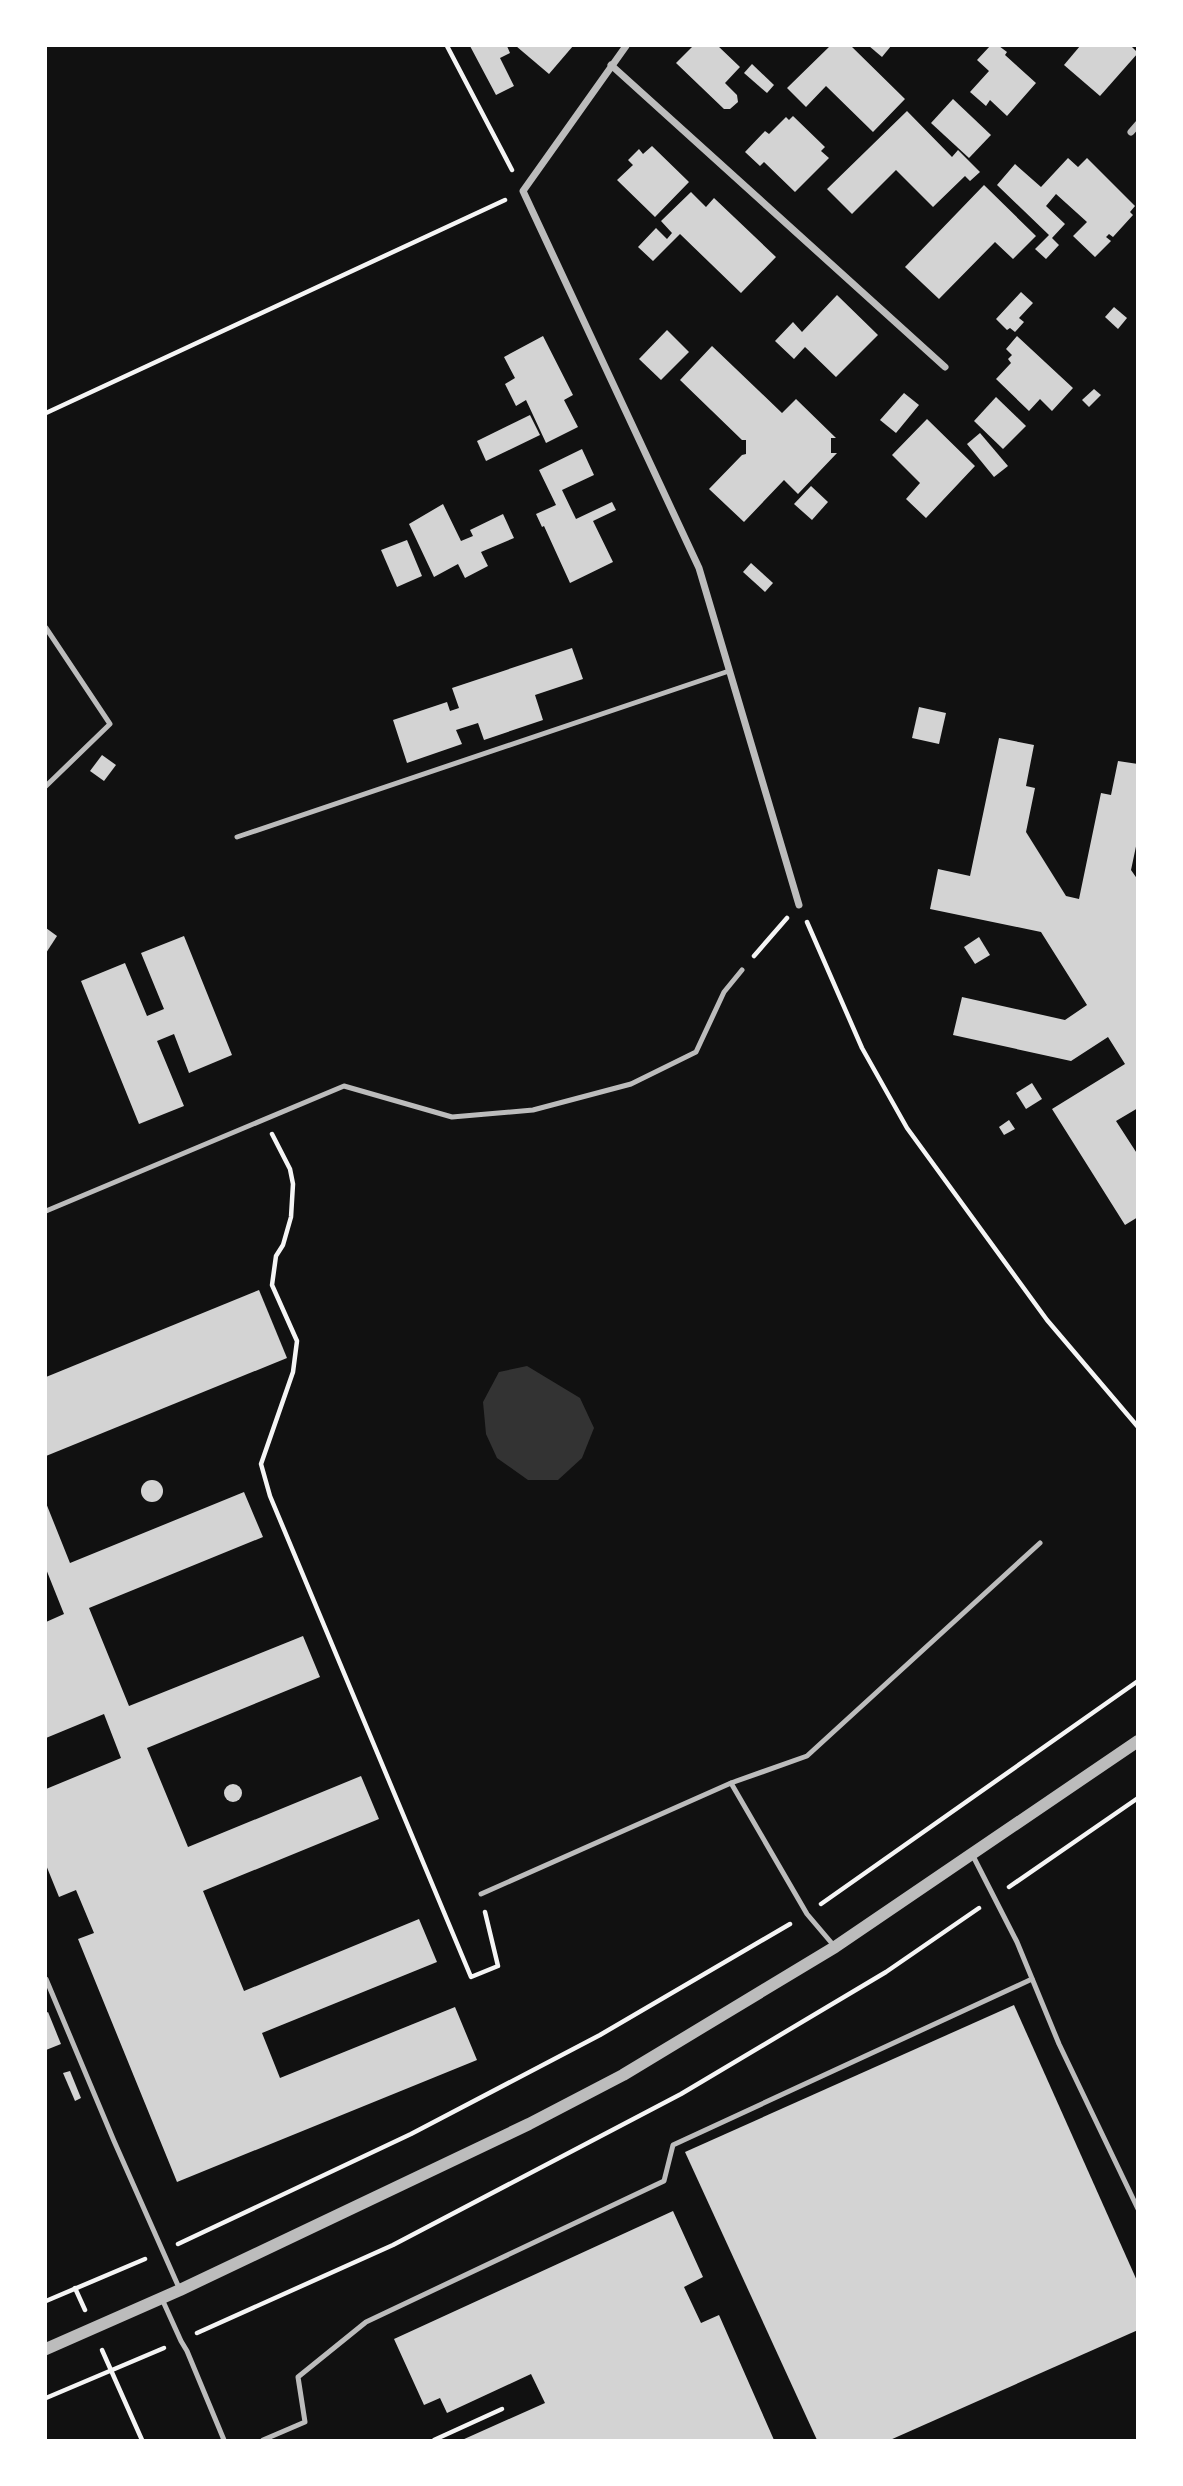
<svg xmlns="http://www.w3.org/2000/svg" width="1183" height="2486" viewBox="0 0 1183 2486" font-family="'Open Sans',sans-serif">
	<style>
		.water { fill: #333 }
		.building { fill: #d3d3d3 }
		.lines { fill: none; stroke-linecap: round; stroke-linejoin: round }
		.path { stroke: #f5f5f5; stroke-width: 4.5 }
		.service { stroke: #bcbcbc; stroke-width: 5 }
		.minor { stroke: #bcbcbc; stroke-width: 7 }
		.tertiary { stroke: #bcbcbc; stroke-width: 12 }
	</style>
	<rect width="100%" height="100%" fill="#111"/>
	<polygon class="water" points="527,1366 580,1398 594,1428 582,1458 558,1480 528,1480 497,1458 486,1434 483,1402 499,1372"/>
	<g class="building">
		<polygon points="470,46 507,46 510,53 500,58 514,86 496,95"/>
		<polygon points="516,46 573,46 549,74"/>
		<polygon points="693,46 718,46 740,67 725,83 737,95 738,102 730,109 724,109 676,63"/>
		<polygon points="830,46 851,46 905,99 873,132 826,86 806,107 787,88"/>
		<polygon points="869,46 891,46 882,57"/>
		<polygon points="990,46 999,46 1007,52 1005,55 1036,83 1007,116 990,100 986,106 970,92 989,71 977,60"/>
		<polygon points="1080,46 1131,46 1138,53 1100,96 1064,65"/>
		<polygon points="752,64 774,85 767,93 744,73"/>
		<polygon points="953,99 991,135 969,158 931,123"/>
		<polygon points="907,111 952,157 958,150 980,172 970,181 965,176 933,207 896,170 852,214 827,189"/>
		<polygon points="793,116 825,147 821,151 829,158 795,192 764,162 760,166 745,152 765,131 769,134 786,117 789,120"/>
		<polygon points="652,146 689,182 655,217 617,180 633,165 628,160 639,149 643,154"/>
		<polygon points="1068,158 1078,167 1087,158 1135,206 1130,212 1133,215 1113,237 1109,234 1106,237 1111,241 1095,257 1073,236 1087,222 1056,194 1046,206 1065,224 1052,238 1059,245 1046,259 1035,249 1049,235 997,185 1015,164 1041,187"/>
		<polygon points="984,185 1036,236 1013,259 995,242 939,299 905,267"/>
		<polygon points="691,192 706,207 714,198 776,257 741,293 680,234 653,261 638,247 656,228 667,239 672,233 661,221"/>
		<polygon points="1021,292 1033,303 1019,318 1024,322 1015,332 1010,328 1007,330 996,319"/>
		<polygon points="837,295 878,335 836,377 805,347 794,359 775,341 793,322 802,332"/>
		<polygon points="1114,307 1127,318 1118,329 1105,317"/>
		<polygon points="667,330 689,352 661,380 639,359"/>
		<polygon points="543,336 573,395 564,400 578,427 546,443 526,400 516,406 505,384 515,378 504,357"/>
		<polygon points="1017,336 1073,388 1052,411 1040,399 1029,411 996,379 1011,363 1008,359 1012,355 1006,349"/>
		<polygon points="712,346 782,413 796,399 836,438 831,438 831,453 837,453 798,494 784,480 744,522 709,489 742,455 746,454 746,440 742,440 680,380"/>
		<polygon points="1094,389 1101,395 1089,407 1082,400"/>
		<polygon points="904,393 919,405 896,433 880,420"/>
		<polygon points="996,397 1026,426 1003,449 974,421"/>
		<polygon points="530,415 540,435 486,461 477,441"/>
		<polygon points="927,419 975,466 926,518 906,499 920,483 892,455"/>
		<polygon points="980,433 1008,466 994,477 967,444"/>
		<polygon points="582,449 594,475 562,490 576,519 612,502 616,510 593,521 613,562 570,583 544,526 542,527 536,514 556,505 539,470"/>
		<polygon points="811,486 828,502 812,520 794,504"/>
		<polygon points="443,504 461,541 473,536 470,530 503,514 514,538 481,552 488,566 465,578 458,564 434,577 409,524"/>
		<polygon points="407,540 422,576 397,587 381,550"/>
		<polygon points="751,563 773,583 765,592 743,572"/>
		<polygon points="572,648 583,679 535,695 543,720 484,740 478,723 456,730 462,744 407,763 393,720 447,702 450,711 459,708 452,688"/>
		<polygon points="919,707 946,713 939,744 912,738"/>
		<polygon points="999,738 1034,745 1026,786 1035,788 1026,832 1066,896 1079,899 1101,793 1111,795 1118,761 1138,764 1138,837 1131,870 1138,880 1138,1108 1116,1121 1138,1155 1138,1217 1125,1225 1052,1109 1125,1064 1108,1037 1071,1061 953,1035 962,997 1065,1020 1087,1005 1041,932 930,909 938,869 970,876"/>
		<polygon points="102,755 116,765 104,781 90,771"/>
		<polygon points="46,928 57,936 46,953"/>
		<polygon points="184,936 232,1055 189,1073 174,1034 157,1041 184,1106 139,1124 81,981 125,963 147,1016 164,1009 141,953"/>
		<polygon points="979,937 990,955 975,964 964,947"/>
		<polygon points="1032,1083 1042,1099 1026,1109 1016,1093"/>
		<polygon points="1009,1120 1015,1129 1004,1135 999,1127"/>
		<polygon points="259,1290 287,1358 46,1456 46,1377"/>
		<circle cx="152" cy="1491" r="11"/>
		<polygon points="244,1492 263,1537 89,1608 129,1706 303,1636 320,1677 147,1748 188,1847 361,1776 379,1819 203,1891 244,1991 419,1919 437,1962 262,2033 280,2078 455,2007 477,2060 177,2182 78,1939 94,1933 76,1890 59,1897 46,1865 46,1789 121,1758 104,1714 46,1738 46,1622 64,1614 46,1569 46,1503 70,1563"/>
		<circle cx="233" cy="1793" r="9"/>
		<polygon points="1014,2005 1138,2283 1138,2330 890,2440 817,2440 685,2152"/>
		<polygon points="48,2012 61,2044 46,2050 46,2013"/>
		<polygon points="70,2071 81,2098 75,2101 63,2073"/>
		<polygon points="673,2211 703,2277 684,2287 701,2323 719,2315 774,2440 462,2440 545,2403 531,2374 447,2413 440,2398 424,2405 394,2339"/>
	</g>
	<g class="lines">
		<g class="path">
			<polyline points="447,46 512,170"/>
			<polyline points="46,413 505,200"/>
			<polyline points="807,922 862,1048 907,1128 1047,1320 1138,1427"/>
			<polyline points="754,956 787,918"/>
			<polyline points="272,1134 290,1169 293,1184 291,1217 283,1245 276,1256 272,1285 297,1341 293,1372 261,1464 270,1496 471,1977 498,1966 485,1912"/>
			<polyline points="1009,1887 1138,1798"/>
			<polyline points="821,1904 1138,1681"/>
			<polyline points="178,2244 411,2134 600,2035 790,1924"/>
			<polyline points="75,2288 85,2310"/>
			<polyline points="46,2301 145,2259"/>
			<polyline points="197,2333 393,2245 681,2094 886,1972 979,1908"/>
			<polyline points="102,2350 142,2440"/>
			<polyline points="46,2398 164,2348"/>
			<polyline points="434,2440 502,2409"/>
		</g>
		<g class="service">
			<polyline points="46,628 110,724 46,786"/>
			<polyline points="237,837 729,671"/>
			<polyline points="46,1211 344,1086 452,1117 533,1110 631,1084 696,1052 724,992 742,970"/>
			<polyline points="731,1783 807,1756 1040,1543"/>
			<polyline points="972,1854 1017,1942 1059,2044 1138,2209"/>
			<polyline points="481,1894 731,1783 807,1914 835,1947"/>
			<polyline points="46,1979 114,2141 180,2290"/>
			<polyline points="162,2299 181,2341 187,2351 224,2440"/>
			<polyline points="263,2440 305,2422 298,2377 366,2322 664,2181 673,2145 1032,1979"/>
		</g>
		<g class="minor">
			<polyline points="626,46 523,191 699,568 799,905"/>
			<polyline points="611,65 945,367"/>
			<polyline points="1131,132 1138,124"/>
		</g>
		<polyline class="tertiary" points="46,2349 180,2290 529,2124 623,2075 835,1947 1138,1741"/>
	</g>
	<rect width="1183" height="2486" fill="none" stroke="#ffffff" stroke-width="94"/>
</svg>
